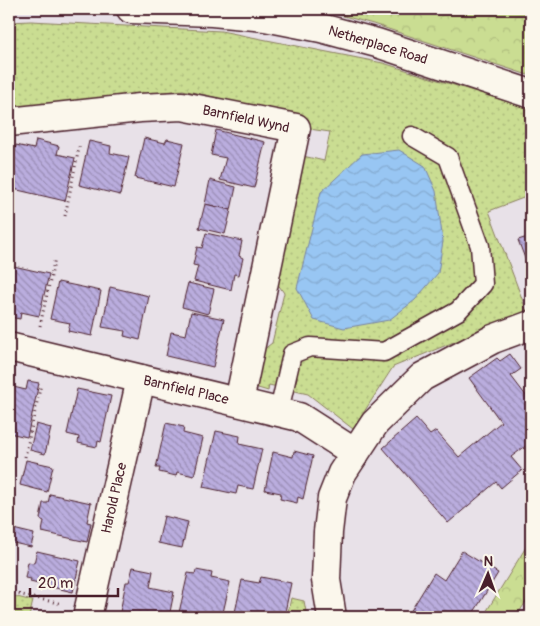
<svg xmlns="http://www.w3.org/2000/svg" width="540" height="626" viewBox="0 0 540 626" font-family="Pangolin,sans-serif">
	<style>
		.grass { fill: url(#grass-dots); stroke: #8a7e5e }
		.forest { fill: url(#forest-crowns); stroke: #8a7e5e }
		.water { fill: url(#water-waves); stroke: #7983a3 }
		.building { fill: url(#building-back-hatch); stroke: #4a1f2b }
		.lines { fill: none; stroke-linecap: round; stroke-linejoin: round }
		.lane-casing { stroke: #4a1f2b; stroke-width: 21 }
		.street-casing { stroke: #4a1f2b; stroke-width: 31 }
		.path { stroke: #4a1f2b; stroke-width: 3; stroke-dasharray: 1 4; stroke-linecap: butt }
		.lane { stroke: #fbf7ec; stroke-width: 18 }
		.street { stroke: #fbf7ec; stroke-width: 28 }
		.labels { text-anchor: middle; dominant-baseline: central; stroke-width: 4; stroke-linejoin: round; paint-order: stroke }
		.street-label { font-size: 14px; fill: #4a1f2b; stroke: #fbf7ec }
	</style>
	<defs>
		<pattern id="grass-dots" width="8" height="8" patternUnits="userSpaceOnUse" patternTransform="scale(1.25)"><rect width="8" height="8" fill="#cadd92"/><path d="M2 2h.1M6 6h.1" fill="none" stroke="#afbd7e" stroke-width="1.8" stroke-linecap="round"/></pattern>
		<pattern id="forest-crowns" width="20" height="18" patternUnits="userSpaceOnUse" patternTransform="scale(1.25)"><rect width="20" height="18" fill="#cadd92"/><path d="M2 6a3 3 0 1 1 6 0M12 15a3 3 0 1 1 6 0" fill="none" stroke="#afbd7e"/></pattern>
		<pattern id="water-waves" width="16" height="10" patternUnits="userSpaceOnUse" patternTransform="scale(1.25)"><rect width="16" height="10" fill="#98c6f3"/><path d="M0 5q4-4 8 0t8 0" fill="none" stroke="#84aad0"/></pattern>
		<pattern id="building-back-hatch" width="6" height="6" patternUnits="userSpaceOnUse" patternTransform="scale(1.25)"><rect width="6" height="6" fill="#baadde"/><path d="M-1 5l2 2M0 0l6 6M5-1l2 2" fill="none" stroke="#998cb4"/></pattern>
	</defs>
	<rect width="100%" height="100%" fill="#e8e1e8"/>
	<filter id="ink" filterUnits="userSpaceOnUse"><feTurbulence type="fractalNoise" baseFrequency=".02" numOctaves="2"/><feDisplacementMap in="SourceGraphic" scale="10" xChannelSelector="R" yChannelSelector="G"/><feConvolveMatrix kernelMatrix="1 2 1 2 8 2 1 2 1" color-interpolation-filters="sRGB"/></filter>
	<g filter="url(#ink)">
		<g class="grass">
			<polygon points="31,21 221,31 383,63 531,109 531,195 489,211 527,312 393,367 353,429 308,394 269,385 268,391 258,388 253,382 259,353 272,343 284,293 275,280 303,156 324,161 330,132 309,129 308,119 183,90 9,109 9,22"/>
			<polygon points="9,595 33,601 29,617 9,615"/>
			<polygon points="291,598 304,601 307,617 287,617"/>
		</g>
		<g class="forest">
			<polygon points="318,9 531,9 531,76 373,24"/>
			<polygon points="531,539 531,594 516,617 483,617"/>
		</g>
		<polygon class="water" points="399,150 425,166 436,191 443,241 438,273 415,300 389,320 344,328 314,320 297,288 321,192 362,154"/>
		<g class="building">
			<polygon points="216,130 265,142 254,188 220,180 226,158 211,155"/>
			<polygon points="144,138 165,143 167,139 184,143 174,187 135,178"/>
			<polygon points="36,140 59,146 57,154 75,158 65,201 9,188 9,176 16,145 34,149"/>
			<polygon points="89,141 111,146 110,153 129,157 120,195 79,185"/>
			<polygon points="210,180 236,187 231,210 205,204"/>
			<polygon points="205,204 231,210 225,234 199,228"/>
			<polygon points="206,233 242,241 239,256 243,258 239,275 234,274 231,290 194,281 198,266 193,265 197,247 202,248"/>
			<polygon points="531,236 531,259 526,261 518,240"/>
			<polygon points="9,265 49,274 39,316 21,312 20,319 9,317"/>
			<polygon points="58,282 101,291 92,336 68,331 70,323 50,319"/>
			<polygon points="188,283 214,289 208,314 182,307"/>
			<polygon points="110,287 149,296 140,340 124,336 125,331 102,327"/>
			<polygon points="191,312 224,319 213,367 166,356 171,332 186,335"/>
			<polygon points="510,354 521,369 511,376 530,401 531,400 531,442 511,457 522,470 501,488 496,482 448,523 383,448 416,419 430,435 436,431 459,457 501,422 469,378 497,358 500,361"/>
			<polygon points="28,381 39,383 27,437 9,433 9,386 26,390"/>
			<polygon points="77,389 111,396 101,442 98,441 97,447 78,443 79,437 67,434"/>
			<polygon points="166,423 184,427 183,433 203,438 194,476 177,472 176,476 159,472 160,468 156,468"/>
			<polygon points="36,424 51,428 45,454 30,450"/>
			<polygon points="216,431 240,436 239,444 262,449 253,489 238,486 236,494 203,487"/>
			<polygon points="294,451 313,456 303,499 298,497 297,503 280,499 281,493 265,490 273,452 293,457"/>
			<polygon points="26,460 53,466 47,492 20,485"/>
			<polygon points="50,494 91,503 87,522 91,523 87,542 42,532 44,521 40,519 43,503 48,503"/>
			<polygon points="164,516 188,522 182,548 158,543"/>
			<polygon points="9,528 34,534 31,547 9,542"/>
			<polygon points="37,551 80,561 73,592 30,582 31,579 25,578 28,562 34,563"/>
			<polygon points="462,551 498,573 471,617 407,617 434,573 444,580"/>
			<polygon points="133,567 153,571 150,587 174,592 169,617 142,617 120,612 126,582 129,582"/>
			<polygon points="196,570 212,573 211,578 230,582 222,617 202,615 202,617 178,617 188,573 195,574"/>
			<polygon points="261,577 291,583 284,617 234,617 242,580 259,583"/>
		</g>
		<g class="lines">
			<g class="lane-casing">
				<polyline id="lane" points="279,411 292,354 310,347 384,352 458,311 483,284 480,246 448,157 412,136"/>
			</g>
			<g class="street-casing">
				<g id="street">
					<polyline points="131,9 212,12 265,17 321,28 377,43 531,94"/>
					<polyline points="9,122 140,108 182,106 296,128 239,402"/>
					<polyline points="9,347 299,417 355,453"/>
					<polyline points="87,617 141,379"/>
					<polyline points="332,617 326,580 328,532 332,498 342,473 375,423 422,377 493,339 531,325"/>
				</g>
			</g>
			<g class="path">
				<polyline points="65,216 80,143"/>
				<polyline points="40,326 55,258"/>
				<polyline points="25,457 41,384"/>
				<polyline points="9,592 62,604"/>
			</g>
			<use href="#lane" class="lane"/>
			<use href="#street" class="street"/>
		</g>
	</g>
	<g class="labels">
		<g class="street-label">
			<text transform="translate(378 45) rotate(17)">Netherplace Road</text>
			<text transform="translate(246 119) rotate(12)">Barnfield Wynd</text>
			<text transform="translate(186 390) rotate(13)">Barnfield Place</text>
			<text transform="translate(114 498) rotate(-77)">Harold Place</text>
		</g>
	</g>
	<rect width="540" height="626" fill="none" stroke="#fbf7ec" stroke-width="30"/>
	<rect x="15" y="15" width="510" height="596" fill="none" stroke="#4a1f2b" stroke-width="2" filter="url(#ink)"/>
	<g transform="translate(488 574) rotate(2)" stroke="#fbf7ec" stroke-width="4" paint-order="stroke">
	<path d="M0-4L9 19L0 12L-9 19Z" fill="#4a1f2b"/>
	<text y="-8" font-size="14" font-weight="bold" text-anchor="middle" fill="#4a1f2b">N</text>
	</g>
	<path d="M30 588v8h88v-8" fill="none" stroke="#4a1f2b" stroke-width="2.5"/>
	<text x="38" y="588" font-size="15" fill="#4a1f2b" stroke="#fbf7ec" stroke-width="4" paint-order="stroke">20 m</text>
</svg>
